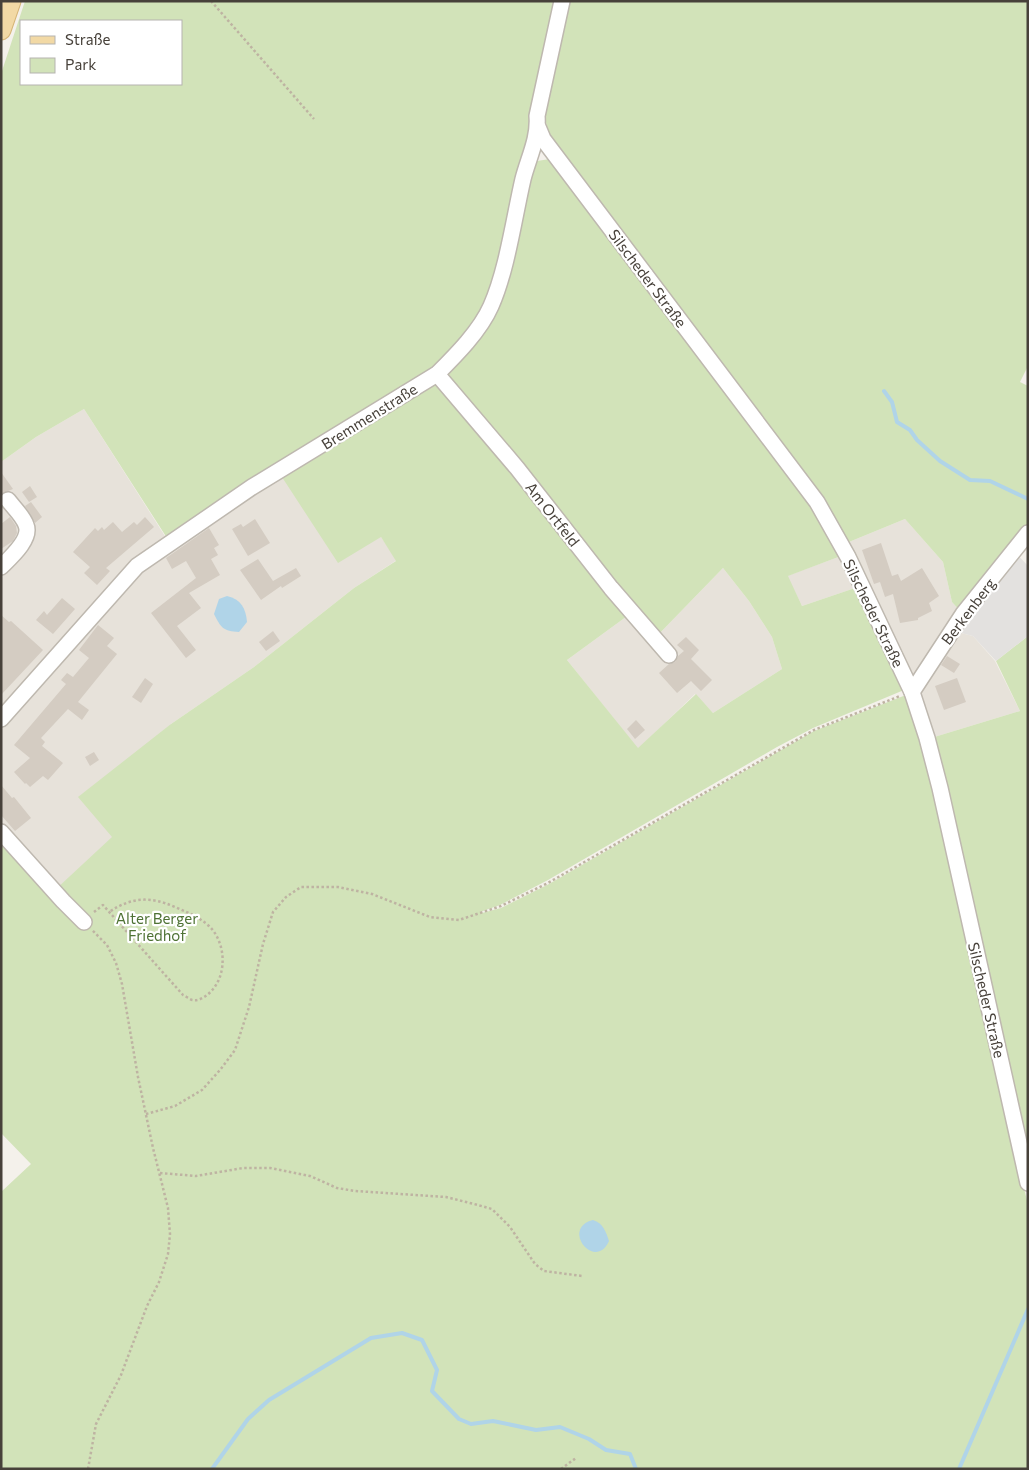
<svg xmlns="http://www.w3.org/2000/svg" width="1029" height="1470" viewBox="0 0 1029 1470" font-family="Commissioner,sans-serif">
	<style>
		.residential { fill: #e7e2da }
		.green { fill: #d2e3b9; fill-rule: evenodd }
		.parking { fill: #e3e1df }
		.water { fill: #b0d4e8 }
		.lines { fill: none; stroke-linecap: round; stroke-linejoin: round }
		.stream { stroke: #b0d4e8; stroke-width: 4 }
		.building { fill: #d4ccc2 }
		.minor-casing { stroke: #beb8af; stroke-width: 18 }
		.major-casing { stroke: #d6b577; stroke-width: 21 }
		.path { stroke: #beb3a2; stroke-width: 2.5; stroke-dasharray: 2.5 2.5; stroke-linecap: butt }
		.minor { stroke: #fff; stroke-width: 15 }
		.major { stroke: #f2d9a5; stroke-width: 19 }
		.labels { text-anchor: middle; dominant-baseline: central; stroke-width: 4.5; stroke-linejoin: round; paint-order: stroke }
		.street-label { font-size: 15px; fill: #47413a; stroke: #fff }
		.park-label { font-size: 15px; fill: #4e7234; stroke: #fff }
	</style>
	<rect width="100%" height="100%" fill="#f4f1eb"/>
	<g class="residential">
		<polygon points="84,409 170,544 280,474 381,537 397,560 354,588 254,667 171,724 113,837 56,890 1,827 1,462 36,437"/>
		<polygon points="905,519 943,562 952,602 962,613 912,687 844,544"/>
		<polygon points="841,556 855,588 802,606 787,576"/>
		<polygon points="723,568 749,601 772,637 782,669 713,713 695,694 638,749 567,660 630,614 657,636"/>
		<polygon points="953,631 973,636 995,661 1020,711 931,738 914,692"/>
	</g>
	<g class="green">
		<path d="M 25,1 L 557,1 L 533,115 L 493,280 L 480,316 L 435,369 L 167,538 L 84,409 L 36,437 L 1,462 L 1,74 ZM 21,21 L 181,21 L 181,84 L 21,84 Z"/>
		<polygon points="567,1 1028,1 1028,366 1020,382 1028,386 1028,528 962,613 952,602 943,562 905,519 844,544 568,165 548,132 544,113"/>
		<polygon points="550,159 810,501 841,556 788,576 802,606 855,588 904,690 813,728 777,747 548,880 500,905 480,912 482,913 501,908 549,884 814,731 906,695 922,742 934,790 989,1039 1028,1205 1028,1469 1,1469 1,1192 31,1164 1,1133 1,836 55,890 112,837 78,797 171,724 254,667 354,588 396,561 381,537 338,563 280,474 438,380 630,614 567,660 638,748 696,694 713,713 782,669 772,637 749,601 723,568 657,636 443,375 474,340 528,176 537,161"/>
		<polygon points="1028,636 1028,1167 931,738 1020,711 996,661"/>
	</g>
	<polygon class="parking" points="1016,553 1028,566 1028,636 996,661 973,636 953,631"/>
	<g class="water">
		<path d="M 227,596 C 241,599 246,609 247,622 L 239,632 C 223,631 221,628 214,614 L 219,599 Z"/>
		<path d="M 593,1220 C 603,1223 606,1232 609,1241 C 595,1272 560,1228 593,1220 Z"/>
	</g>
	<g class="lines">
		<g class="stream">
			<polyline points="884,391 892,402 897,422 910,430 917,440 940,461 970,480 990,481 1028,499"/>
			<polyline points="212,1469 248,1419 269,1400 371,1338 402,1333 422,1340 437,1370 432,1391 459,1419 471,1424 493,1421 536,1430 560,1427 589,1439 606,1450 630,1454 636,1469"/>
			<polyline points="959,1469 1028,1309"/>
		</g>
	</g>
	<g class="building">
		<polygon points="1,472 13,489 1,494"/>
		<polygon points="30,486 37,497 29,502 22,492"/>
		<polygon points="31,502 42,517 35,523 25,506"/>
		<polygon points="10,517 16,526 17,533 13,541 1,549 1,524"/>
		<polygon points="145,517 154,527 106,568 110,571 97,585 84,573 90,567 73,552 95,528 98,531 102,527 104,530 113,522 122,532 134,522 137,525"/>
		<polygon points="255,519 270,543 248,556 232,529 241,524 243,527"/>
		<polygon points="209,528 219,545 214,548 218,555 211,559 220,575 189,593 201,608 177,626 196,650 186,658 151,613 196,578 186,561 172,569 166,558"/>
		<polygon points="881,543 892,576 898,574 901,581 922,568 939,596 929,603 932,611 918,618 918,620 900,623 893,594 885,597 880,582 874,584 862,550"/>
		<polygon points="258,559 273,581 296,568 301,576 282,588 281,586 261,600 240,570"/>
		<polygon points="62,598 75,609 53,634 36,620 44,611 47,615"/>
		<polygon points="1,615 9,622 11,621 43,650 1,695"/>
		<polygon points="98,625 114,638 107,646 117,654 78,702 89,710 82,720 68,709 41,738 45,742 42,746 63,763 48,780 43,776 30,787 26,783 25,784 14,772 30,758 14,745 66,684 61,680 67,673 73,677 89,658 79,650"/>
		<polygon points="273,631 280,641 266,651 259,642"/>
		<polygon points="686,637 699,650 691,659 712,680 701,691 691,681 677,693 659,673 669,664 675,662 678,656 684,651 677,645"/>
		<polygon points="947,656 960,664 954,673 941,665"/>
		<polygon points="145,678 153,684 141,703 132,697"/>
		<polygon points="957,678 966,702 944,710 935,686"/>
		<polygon points="636,720 645,730 635,739 627,729"/>
		<polygon points="94,752 99,760 90,766 85,757"/>
		<polygon points="1,785 12,798 14,797 31,818 15,831 1,815"/>
	</g>
	<g class="lines">
		<g class="minor-casing">
			<g id="minor">
				<polyline points="538,127 543,139 817,502 848,557 912,692 927,738 940,788 1028,1183"/>
				<polyline points="437,374 517,468 611,588 669,655"/>
				<path d="M 1,567 C 10,558 32,539 26,525 C 23,516 14,508 8,500"/>
				<polyline points="912,692 963,614 1028,533"/>
				<path d="M 1,719 L 137,566 L 252,487 L 437,374 C 456,355 480,331 491,306 C 507,270 514,218 523,179 C 528,159 539,138 537,116 L 562,1"/>
				<polyline points="1,832 63,901 84,922"/>
			</g>
		</g>
		<g class="major-casing">
			<polyline id="major" points="1,30 11,1"/>
		</g>
		<g class="path">
			<polyline points="211,1 314,119"/>
			<path d="M 94,912 L 103,905 L 183,995 C 186,996 190,1000 193,1000 C 198,1001 203,998 207,995 C 228,979 227,943 209,926 C 199,917 187,912 175,907 C 150,896 132,897 109,912"/>
			<polyline points="146,1114 175,1106 202,1090 220,1070 235,1050 249,1007 263,944 273,912 286,897 301,887 338,887 372,894 430,917 459,920 501,906 548,883 814,730 900,696"/>
			<polyline points="160,1173 196,1176 243,1168 270,1168 310,1176 337,1188 355,1191 446,1197 474,1204 492,1209 510,1227 535,1264 544,1271 582,1276"/>
			<polyline points="88,1469 96,1424 121,1375 147,1306 159,1282 168,1254 170,1234 168,1208 153,1148 138,1077 122,984 116,963 107,945 92,930"/>
			<polyline points="561,1469 576,1458"/>
		</g>
		<use href="#minor" class="minor"/>
		<use href="#major" class="major"/>
	</g>
	<g class="labels">
		<g class="street-label">
			<text transform="translate(648 278) rotate(53)">Silscheder Straße</text>
			<text transform="translate(369 416) rotate(-32)">Bremmenstraße</text>
			<text transform="translate(553 514) rotate(52)">Am Ortfeld</text>
			<text transform="translate(968 611) rotate(-53)">Berkenberg</text>
			<text transform="translate(874 613) rotate(64)">Silscheder Straße</text>
			<text transform="translate(987 1000) rotate(77)">Silscheder Straße</text>
		</g>
		<g class="park-label">
			<text x="157" y="918">Alter Berger<tspan x="157" dy="17">Friedhof</tspan></text>
		</g>
	</g>
	<rect width="1029" height="1470" fill="none" stroke="#47413a" stroke-width="5"/>
	<rect x="20" y="20" width="162" height="65" fill="#ffffff" stroke="#b5b3b0"/>
	<rect x="30" y="36" width="25" height="8" fill="#f2d9a5" stroke="#b5b3b0"/>
	<text x="65" y="45" font-size="15" fill="#47413a">Straße</text>
	<rect x="30" y="58" width="25" height="15" fill="#d2e3b9" stroke="#b5b3b0"/>
	<text x="65" y="70" font-size="15" fill="#47413a">Park</text>
</svg>
